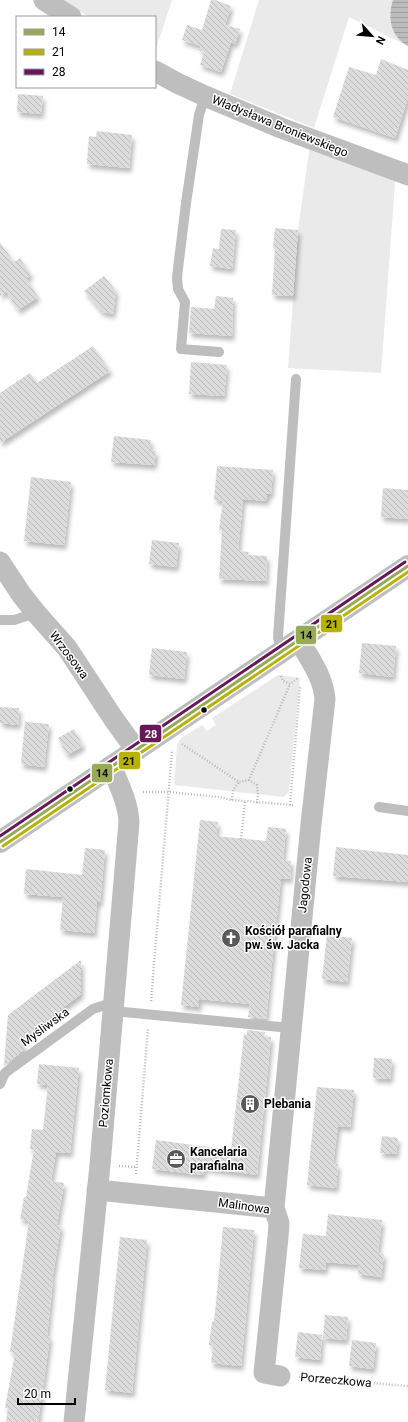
<svg xmlns="http://www.w3.org/2000/svg" width="408" height="1422" viewBox="0 0 408 1422" font-family="Roboto,sans-serif">
	<style>
		.grass { fill: #eaeaea }
		.water { fill: url(#water-rules) }
		.building { fill: url(#building-back-hatch); filter: url(#shadow) }
		.lines { fill: none; stroke-linecap: round; stroke-linejoin: round }
		.path { stroke: #b8b8b8; stroke-width: 2.5; stroke-dasharray: 1 2; stroke-linecap: butt }
		.service { stroke: #bebebe; stroke-width: 10 }
		.minor { stroke: #bebebe; stroke-width: 21 }
		.tertiary { stroke: #bebebe; stroke-width: 22 }
		.bus-1-casing { stroke: #fff; stroke-width: 6 }
		.bus-2-casing { stroke: #fff; stroke-width: 6 }
		.bus-3-casing { stroke: #fff; stroke-width: 6 }
		.bus-1 { stroke: #97ab56; stroke-width: 3 }
		.bus-2 { stroke: #b8b206; stroke-width: 3 }
		.bus-3 { stroke: #681759; stroke-width: 3 }
		.bus-dot { fill: #000; stroke: #fff; stroke-width: 1.5 }
		.labels { text-anchor: middle; dominant-baseline: central; stroke-width: 3; stroke-linejoin: round; paint-order: stroke }
		.street-label { font-size: 12px; fill: #000; stroke: #fff }
		.poi-label { font-size: 12px; font-weight: bold; fill: #000; stroke: #fff; text-anchor: start }
		.line-badge { stroke: #fff; stroke-width: 1.5 }
		.badge-label { font-size: 11px; text-anchor: middle; font-weight: bold; fill: #fff }
		.pale-badge-label { font-size: 11px; text-anchor: middle; font-weight: bold; fill: #111 }
	</style>
	<defs>
		<pattern id="water-rules" width="6" height="5" patternUnits="userSpaceOnUse"><rect width="6" height="5" fill="#bcbcbc"/><path d="M0 2.5h6" fill="none" stroke="#a0a0a0"/></pattern>
		<pattern id="building-back-hatch" width="6" height="6" patternUnits="userSpaceOnUse"><rect width="6" height="6" fill="#dcdcdc"/><path d="M-1 5l2 2M0 0l6 6M5-1l2 2" fill="none" stroke="#bbb"/></pattern>
		<filter id="shadow"><feDropShadow dx="2.5" dy="4.5" stdDeviation="2" flood-color="#0004"/></filter>
	</defs>
	<rect width="100%" height="100%" fill="#fff"/>
	<g class="grass">
		<polygon points="62,0 172,0 155,52 155,17 89,17"/>
		<polygon points="259,0 408,0 408,46 349,17 314,128 230,94"/>
		<polygon points="311,138 396,170 381,373 288,368 298,230"/>
		<polygon points="278,675 300,678 289,791 284,797 174,785 177,745 181,738 202,725 207,731 216,725 212,718"/>
	</g>
	<path class="water" d="M 393,0 L 408,0 L 408,46 C 391,37 387,18 393,0 Z"/>
	<g class="building">
		<polygon points="211,0 215,0 231,6 225,25 240,29 235,44 231,42 221,72 200,65 204,52 199,50 201,46 182,40 187,25 202,30"/>
		<polygon points="381,59 408,70 408,98 395,138 333,117 349,67 376,75"/>
		<polygon points="18,94 43,96 41,114 17,112"/>
		<polygon points="97,131 132,135 129,168 87,164 89,136 96,137"/>
		<polygon points="275,228 298,230 293,296 272,295 275,249 273,248"/>
		<polygon points="221,229 236,230 232,269 210,266 213,248 219,249"/>
		<polygon points="0,242 14,262 20,258 31,275 26,278 38,297 18,310 6,291 0,296"/>
		<polygon points="104,276 116,291 113,314 102,312 84,291"/>
		<polygon points="216,296 233,298 232,336 189,333 191,307 214,309"/>
		<polygon points="93,346 110,371 0,443 0,393 30,373 37,383"/>
		<polygon points="191,362 227,365 224,396 189,394"/>
		<polygon points="114,436 151,440 150,450 156,451 154,465 111,462"/>
		<polygon points="217,466 273,470 271,494 267,494 267,501 243,499 238,551 249,552 248,555 267,556 266,581 219,579 222,530 219,530 223,501 214,500"/>
		<polygon points="31,477 71,482 64,545 24,541"/>
		<polygon points="383,488 408,490 408,519 381,517"/>
		<polygon points="152,540 179,543 176,567 149,564"/>
		<polygon points="362,643 396,646 393,677 359,673"/>
		<polygon points="152,648 187,652 184,679 149,675"/>
		<polygon points="0,707 19,708 18,725 0,723"/>
		<polygon points="25,722 49,724 44,767 21,764"/>
		<polygon points="74,729 83,746 67,755 58,738"/>
		<polygon points="200,820 218,822 216,836 266,841 268,827 286,829 283,860 291,861 290,879 281,878 266,1019 248,1017 250,1004 199,999 199,1007 181,1005"/>
		<polygon points="336,847 408,855 408,882 333,876"/>
		<polygon points="85,848 105,850 100,902 97,902 94,933 60,930 63,897 24,894 26,869 82,875"/>
		<polygon points="327,935 352,938 347,982 322,979"/>
		<polygon points="81,960 81,994 20,1040 26,1048 4,1066 8,1015"/>
		<polygon points="247,1030 265,1032 264,1037 271,1037 257,1175 204,1168 203,1175 152,1169 156,1140 231,1150 244,1034 247,1035"/>
		<polygon points="374,1058 392,1059 390,1079 373,1078"/>
		<polygon points="39,1064 79,1068 70,1153 56,1152 51,1181 64,1183 57,1225 61,1226 52,1280 53,1280 47,1336 50,1337 49,1344 38,1422 6,1422 8,1408 5,1408 15,1353 10,1352 29,1221 20,1219 24,1197 26,1197 34,1149 30,1149 32,1129 43,1130 48,1085 37,1084"/>
		<polygon points="317,1087 354,1090 350,1127 338,1126 333,1164 338,1164 336,1188 307,1185"/>
		<polygon points="382,1136 398,1138 396,1154 380,1153"/>
		<polygon points="328,1214 382,1220 378,1253 384,1254 381,1277 358,1274 359,1265 326,1262 325,1270 299,1268 303,1234 326,1236"/>
		<polygon points="223,1227 254,1230 241,1366 211,1363 213,1346 209,1345 212,1322 214,1321 216,1303"/>
		<polygon points="120,1237 147,1240 132,1393 105,1390"/>
		<polygon points="325,1315 348,1317 346,1340 323,1338"/>
		<polygon points="298,1332 322,1335 320,1360 295,1357"/>
		<polygon points="352,1340 376,1343 373,1369 349,1366"/>
	</g>
	<g class="lines">
		<g class="path">
			<polyline points="281,676 283,681 290,684 298,678"/>
			<polyline points="182,744 239,782 249,780"/>
			<polyline points="143,792 168,792 219,797 232,800 293,805"/>
			<polyline points="232,800 233,790 239,782"/>
			<polyline points="257,803 258,794 257,785 249,780 290,684"/>
			<polyline points="290,805 300,686"/>
			<polyline points="241,839 245,801"/>
			<polyline points="151,1001 172,751"/>
			<polyline points="119,1166 137,1167"/>
			<polyline points="136,1174 148,1028"/>
			<polyline points="299,1377 408,1386"/>
		</g>
		<g class="service">
			<polyline points="205,96 199,115 186,203 177,277 178,289 185,302 181,349 219,352"/>
			<polyline points="0,620 14,620 36,613"/>
			<polyline points="281,652 278,637 296,379"/>
			<polyline points="379,807 408,811"/>
			<polyline points="113,1011 291,1028"/>
			<polyline points="0,1084 5,1073 93,1009 114,1002"/>
		</g>
		<g class="minor">
			<polyline points="44,0 71,17"/>
			<polyline points="155,71 177,83 205,96 281,128 408,175"/>
			<polyline points="0,562 21,594 36,613 67,648 113,718 136,750"/>
			<polyline points="97,1190 274,1208 279,1223 278,1237 264,1373 280,1376"/>
			<path d="M 274,1208 L 311,824 L 325,699 C 323,676 310,660 299,640"/>
			<path d="M 74,1422 L 100,1165 L 129,822 C 128,802 119,785 111,766"/>
		</g>
		<polyline class="tertiary" points="0,842 408,566"/>
		<g class="bus-1-casing">
			<polyline id="bus-1" points="0,842 408,566"/>
		</g>
		<g class="bus-2-casing">
			<polyline id="bus-2" points="3,846 408,572"/>
		</g>
		<g class="bus-3-casing">
			<polyline id="bus-3" points="0,836 405,562"/>
		</g>
		<use href="#bus-1" class="bus-1"/>
		<use href="#bus-2" class="bus-2"/>
		<use href="#bus-3" class="bus-3"/>
	</g>
	<defs>
		<g id="church-disc" transform="scale(1)"><circle r="9.5" fill="#595959" stroke="#fff"/><path d="M-1.2-6h2.4v3.5h3.3v2.4h-3.3V6h-2.4V-.1h-3.3v-2.4h3.3Z" fill="#fff"/></g>
		<g id="building-disc" transform="scale(1)"><circle r="9.5" fill="#595959" stroke="#fff"/><path d="M-4-6H4V6H1V3H-1V6H-4ZM-2.5-4.3h1.7v1.8h-1.7ZM.8-4.3h1.7v1.8H.8ZM-2.5-1h1.7V.8h-1.7ZM.8-1h1.7V.8H.8Z" fill="#fff"/></g>
		<g id="office-disc" transform="scale(1)"><circle r="9.5" fill="#595959" stroke="#fff"/><path d="M-6-3h4V-5.5h4V-3h4V5H-6ZM-1-4.5V-3h2v-1.5ZM-6 0V1H6V0Z" fill="#fff"/></g>
	</defs>
	<g fill-rule="evenodd">
		<use href="#church-disc" x="231" y="938"/>
		<use href="#building-disc" x="250" y="1104"/>
		<use href="#office-disc" x="176" y="1159"/>
	</g>
	<g class="bus-dot">
		<circle cx="204" cy="710" r="3.5"/>
		<circle cx="70" cy="789" r="3.5"/>
	</g>
	<g class="labels">
		<g class="street-label">
			<text transform="translate(280 126) rotate(22)">Władysława Broniewskiego</text>
			<text transform="translate(69 655) rotate(53)">Wrzosowa</text>
			<text transform="translate(305 885) rotate(-84)">Jagodowa</text>
			<text transform="translate(45 1027) rotate(-36)">Myśliwska</text>
			<text transform="translate(106 1093) rotate(-85)">Poziomkowa</text>
			<text transform="translate(244 1206) rotate(8)">Malinowa</text>
			<text transform="translate(336 1380) rotate(5)">Porzeczkowa</text>
		</g>
		<g class="poi-label">
			<text x="245" y="931">Kościół parafialny<tspan x="245" dy="14">pw. św. Jacka</tspan></text>
			<text x="264" y="1104">Plebania</text>
			<text x="190" y="1152">Kancelaria<tspan x="190" dy="14">parafialna</tspan></text>
		</g>
	</g>
	<g class="line-badge">
		<rect x="320" y="614" width="23" height="19" rx="4" fill="#b8b206"/>
		<rect x="295" y="625" width="22" height="20" rx="4" fill="#97ab56"/>
		<rect x="139" y="724" width="23" height="19" rx="4" fill="#681759"/>
		<rect x="118" y="751" width="23" height="19" rx="4" fill="#b8b206"/>
		<rect x="91" y="763" width="22" height="20" rx="4" fill="#97ab56"/>
	</g>
	<g class="badge-label">
		<text x="151" y="738">28</text>
	</g>
	<g class="pale-badge-label">
		<text x="332" y="628">21</text>
		<text x="306" y="639">14</text>
		<text x="129" y="765">21</text>
		<text x="102" y="777">14</text>
	</g>
	<rect x="16" y="16" width="140" height="72" fill="#ffffff" stroke="#999999"/>
	<rect x="24" y="29" width="20" height="6" fill="#97ab56" stroke="#999999"/>
	<text x="52" y="36" font-size="12" fill="#000000">14</text>
	<rect x="24" y="49" width="20" height="6" fill="#b8b206" stroke="#999999"/>
	<text x="52" y="56" font-size="12" fill="#000000">21</text>
	<rect x="24" y="69" width="20" height="6" fill="#681759" stroke="#999999"/>
	<text x="52" y="76" font-size="12" fill="#000000">28</text>
	<g transform="translate(372 36) rotate(117)" stroke="#ffffff" stroke-width="3" paint-order="stroke">
	<path d="M0-3L7 15L0 10L-7 15Z" fill="#000000"/>
	<text y="-6" font-size="11" font-weight="bold" text-anchor="middle" fill="#000000">N</text>
	</g>
	<path d="M18 1398v6h57v-6" fill="none" stroke="#000000" stroke-width="2"/>
	<text x="24" y="1398" font-size="12" fill="#000000" stroke="#ffffff" stroke-width="3" paint-order="stroke">20 m</text>
</svg>
